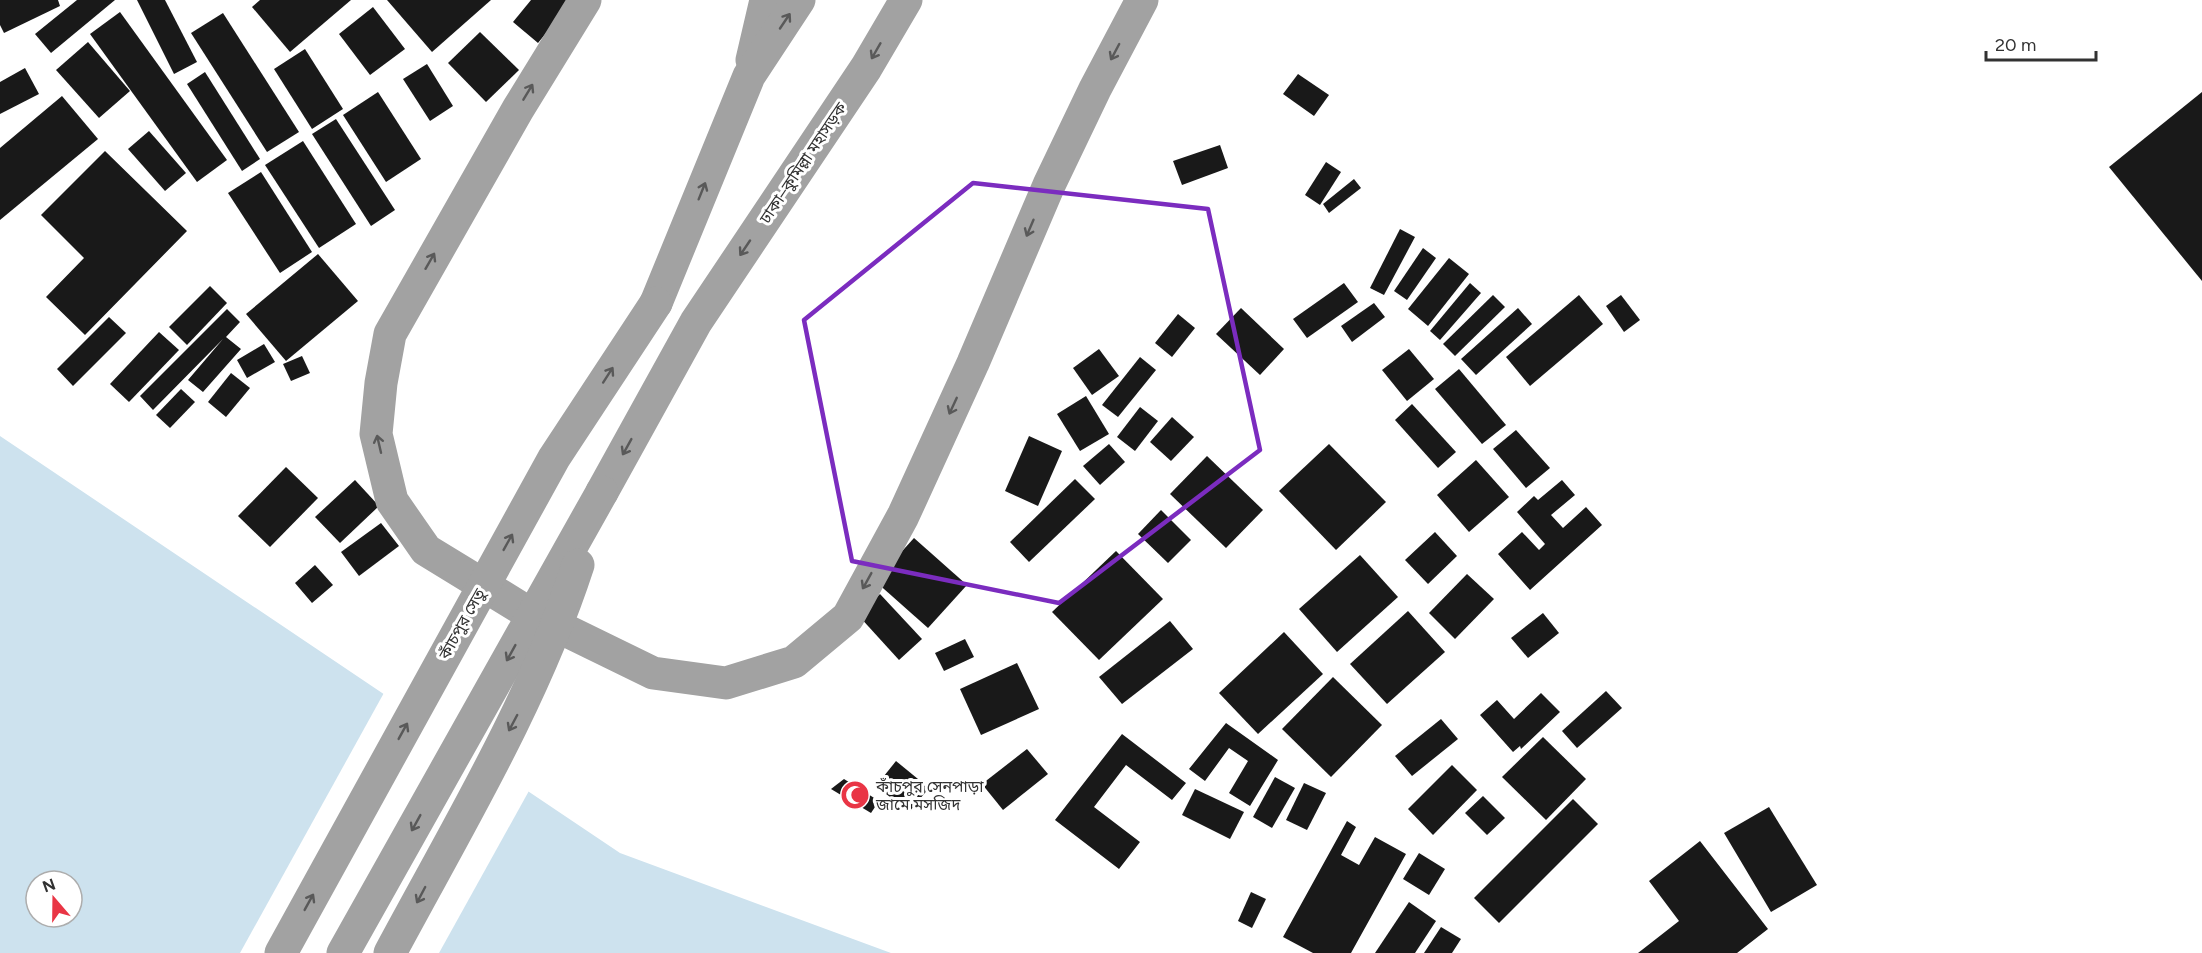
<svg xmlns="http://www.w3.org/2000/svg" width="2202" height="953" viewBox="0 0 2202 953" font-family="Figtree,'Noto Sans Bengali',sans-serif">
	<style>
		.water { fill: #cde2ee; fill-rule: evenodd }
		.pier { fill: #fff }
		.building { fill: #191919 }
		.lines { fill: none; stroke-linecap: round; stroke-linejoin: round }
		.trunk { stroke: #a2a2a2; stroke-width: 33 }
		.trunk-bridge { stroke: #a2a2a2; stroke-width: 33 }
		.oneway { stroke: #595959 }
		.marked { fill: none; stroke: #7b2cbf; stroke-width: 4.5; stroke-linejoin: round }
		.labels { text-anchor: middle; dominant-baseline: central; stroke-width: 6; stroke-linejoin: round; paint-order: stroke }
		.street-label { font-size: 16px; fill: #323232; stroke: #fff }
		.poi-label { font-size: 16px; fill: #323232; stroke: #fff; text-anchor: start }
	</style>
	<rect width="100%" height="100%" fill="#fff"/>
	<path class="water" d="M 0,436 L 620,853 L 891,953 L 0,953 ZM 36,881 L 72,881 L 72,917 L 36,917 Z"/>
	<polygon class="pier" points="385,691 530,789 439,953 240,953"/>
	<g class="building">
		<polygon points="0,0 58,0 60,6 4,33 0,25"/>
		<polygon points="77,0 115,0 51,53 35,34"/>
		<polygon points="137,0 165,0 197,62 174,74"/>
		<polygon points="260,0 351,0 290,52 252,7"/>
		<polygon points="387,0 491,0 432,52"/>
		<polygon points="531,0 573,0 538,43 513,22"/>
		<polygon points="373,7 405,49 370,75 339,34"/>
		<polygon points="120,12 227,160 197,182 90,34"/>
		<polygon points="223,13 299,132 267,152 191,33"/>
		<polygon points="480,32 519,70 486,102 448,63"/>
		<polygon points="88,42 130,91 99,118 56,70"/>
		<polygon points="305,49 343,109 312,129 274,69"/>
		<polygon points="427,64 453,106 430,121 403,79"/>
		<polygon points="25,68 39,94 0,114 0,82"/>
		<polygon points="205,72 260,159 242,171 187,84"/>
		<polygon points="1298,74 1329,95 1314,116 1283,94"/>
		<polygon points="378,92 421,159 386,182 343,115"/>
		<polygon points="2202,92 2202,281 2109,167"/>
		<polygon points="62,96 98,139 0,220 0,148"/>
		<polygon points="336,119 395,210 371,226 312,134"/>
		<polygon points="149,131 186,173 165,191 128,149"/>
		<polygon points="303,141 356,224 319,248 265,165"/>
		<polygon points="1220,145 1228,168 1182,185 1173,161"/>
		<polygon points="105,151 187,231 85,335 46,297 84,258 41,215"/>
		<polygon points="1326,162 1341,172 1320,205 1305,195"/>
		<polygon points="261,172 312,252 280,273 228,193"/>
		<polygon points="1354,179 1361,188 1329,213 1323,204"/>
		<polygon points="1400,229 1415,237 1384,295 1370,288"/>
		<polygon points="1423,248 1436,258 1407,300 1394,291"/>
		<polygon points="318,254 358,301 286,361 246,314"/>
		<polygon points="1449,258 1469,274 1428,326 1408,309"/>
		<polygon points="1344,283 1358,302 1307,338 1293,319"/>
		<polygon points="1470,283 1481,293 1440,340 1430,331"/>
		<polygon points="210,286 227,303 187,345 169,327"/>
		<polygon points="1493,295 1505,307 1455,356 1443,344"/>
		<polygon points="1579,295 1603,324 1530,386 1506,357"/>
		<polygon points="1621,295 1640,320 1624,332 1606,306"/>
		<polygon points="1374,303 1385,317 1352,342 1341,326"/>
		<polygon points="1241,308 1284,349 1260,375 1216,334"/>
		<polygon points="1518,308 1532,324 1476,375 1461,359"/>
		<polygon points="227,309 240,322 226,337 241,349 203,392 188,380 223,339 153,410 140,396"/>
		<polygon points="1178,314 1195,328 1172,357 1155,343"/>
		<polygon points="109,317 126,333 73,386 57,369"/>
		<polygon points="159,332 179,350 129,402 110,384"/>
		<polygon points="264,344 275,362 247,378 237,360"/>
		<polygon points="1099,349 1119,376 1092,395 1073,368"/>
		<polygon points="1409,349 1434,379 1407,401 1382,370"/>
		<polygon points="302,356 310,373 291,381 283,364"/>
		<polygon points="1140,357 1156,370 1118,417 1102,405"/>
		<polygon points="1459,369 1506,425 1482,444 1435,389"/>
		<polygon points="231,373 250,388 226,417 208,402"/>
		<polygon points="181,389 195,402 170,428 156,415"/>
		<polygon points="1086,396 1109,434 1080,451 1057,414"/>
		<polygon points="1412,404 1456,452 1438,468 1395,420"/>
		<polygon points="1140,407 1158,421 1135,451 1117,437"/>
		<polygon points="1172,417 1194,437 1171,461 1150,442"/>
		<polygon points="1516,430 1550,468 1526,488 1493,449"/>
		<polygon points="1029,436 1062,451 1038,506 1005,491"/>
		<polygon points="1109,444 1125,462 1100,485 1083,466"/>
		<polygon points="1329,444 1386,502 1336,550 1279,491"/>
		<polygon points="1207,456 1263,510 1226,548 1170,494"/>
		<polygon points="1476,460 1509,497 1469,532 1437,495"/>
		<polygon points="286,467 318,498 270,547 238,516"/>
		<polygon points="1075,479 1095,499 1029,562 1010,542"/>
		<polygon points="355,480 379,506 340,543 315,517"/>
		<polygon points="1562,480 1575,495 1551,515 1563,528 1586,507 1602,525 1530,590 1498,554 1522,532 1539,550 1545,544 1517,512 1534,496 1538,500"/>
		<polygon points="1161,510 1191,540 1168,563 1138,534"/>
		<polygon points="381,523 399,546 359,576 341,552"/>
		<polygon points="1435,532 1457,556 1428,584 1405,560"/>
		<polygon points="914,538 967,585 928,628 875,581"/>
		<polygon points="1116,551 1163,599 1099,660 1052,612"/>
		<polygon points="1360,555 1398,597 1337,652 1299,609"/>
		<polygon points="315,565 333,585 312,603 295,583"/>
		<polygon points="1467,574 1494,599 1455,639 1429,613"/>
		<polygon points="880,594 922,639 899,660 858,615"/>
		<polygon points="1408,611 1445,652 1387,704 1350,664"/>
		<polygon points="1543,613 1559,633 1528,658 1511,638"/>
		<polygon points="1170,621 1193,649 1122,704 1099,677"/>
		<polygon points="1284,632 1323,674 1258,734 1219,693"/>
		<polygon points="965,639 974,657 944,671 935,653"/>
		<polygon points="1017,663 1039,709 981,735 960,689"/>
		<polygon points="1333,677 1382,725 1331,777 1282,729"/>
		<polygon points="1606,691 1622,708 1577,748 1562,731"/>
		<polygon points="1541,693 1560,712 1521,749 1520,746 1513,752 1480,715 1497,700 1514,719"/>
		<polygon points="1441,719 1458,739 1412,776 1395,756"/>
		<polygon points="1226,723 1278,760 1250,806 1229,793 1248,761 1229,748 1205,781 1189,769"/>
		<polygon points="1122,734 1186,783 1172,800 1126,765 1094,807 1140,842 1119,869 1055,820"/>
		<polygon points="1543,737 1586,779 1546,820 1502,777"/>
		<polygon points="1027,749 1048,774 1003,810 982,784"/>
		<polygon points="896,761 929,788 909,812 876,786"/>
		<polygon points="1452,765 1477,790 1433,835 1408,809"/>
		<polygon points="1275,777 1295,788 1272,828 1253,817"/>
		<polygon points="844,779 879,801 871,813 831,789"/>
		<polygon points="1304,783 1326,793 1307,830 1286,820"/>
		<polygon points="1195,789 1244,812 1230,839 1182,815"/>
		<polygon points="1483,796 1505,818 1487,835 1465,813"/>
		<polygon points="1573,799 1598,824 1499,923 1474,898"/>
		<polygon points="1769,807 1817,885 1771,912 1724,833"/>
		<polygon points="1347,821 1356,827 1341,855 1359,865 1375,837 1406,854 1351,953 1313,953 1283,937"/>
		<polygon points="1700,841 1768,929 1737,953 1638,953 1679,921 1649,881"/>
		<polygon points="1419,853 1445,869 1429,895 1403,879"/>
		<polygon points="1251,892 1266,899 1252,928 1238,921"/>
		<polygon points="1409,902 1436,921 1415,953 1375,953"/>
		<polygon points="1441,927 1461,939 1452,953 1424,953"/>
	</g>
	<g class="lines">
		<g class="trunk">
			<polyline points="585,0 518,109 390,334 381,383 376,434 392,501 426,550 524,610 653,673 726,683 794,662 848,617 903,516 973,363 1049,185 1095,89 1142,0"/>
			<polyline points="752,60 766,0"/>
			<polyline points="656,303 749,76 799,0"/>
			<polyline points="602,492 696,322 866,68 906,0"/>
		</g>
		<g class="trunk-bridge">
			<polyline points="281,953 554,458 656,303"/>
			<polyline points="343,953 602,492"/>
			<path d="M 390,953 C 458,826 533,703 578,565"/>
		</g>
	</g>
	<defs><path id="oneway-shaft" d="M-6 0H5M1.5-3L5.5 0L1.5 3" fill="none" stroke-width="1.6" stroke-linecap="round" stroke-linejoin="round" transform="scale(1.5)"/></defs>
	<g class="oneway">
		<use href="#oneway-shaft" transform="translate(785 21) rotate(-56)"/>
		<use href="#oneway-shaft" transform="translate(876 51) rotate(120)"/>
		<use href="#oneway-shaft" transform="translate(1115 52) rotate(118)"/>
		<use href="#oneway-shaft" transform="translate(528 92) rotate(-59)"/>
		<use href="#oneway-shaft" transform="translate(702 191) rotate(-68)"/>
		<use href="#oneway-shaft" transform="translate(1030 228) rotate(113)"/>
		<use href="#oneway-shaft" transform="translate(745 248) rotate(124)"/>
		<use href="#oneway-shaft" transform="translate(430 261) rotate(-60)"/>
		<use href="#oneway-shaft" transform="translate(608 375) rotate(-57)"/>
		<use href="#oneway-shaft" transform="translate(953 406) rotate(115)"/>
		<use href="#oneway-shaft" transform="translate(379 444) rotate(-103)"/>
		<use href="#oneway-shaft" transform="translate(627 447) rotate(119)"/>
		<use href="#oneway-shaft" transform="translate(508 542) rotate(-61)"/>
		<use href="#oneway-shaft" transform="translate(867 581) rotate(119)"/>
		<use href="#oneway-shaft" transform="translate(511 653) rotate(119)"/>
		<use href="#oneway-shaft" transform="translate(513 723) rotate(118)"/>
		<use href="#oneway-shaft" transform="translate(403 731) rotate(-61)"/>
		<use href="#oneway-shaft" transform="translate(416 823) rotate(119)"/>
		<use href="#oneway-shaft" transform="translate(421 895) rotate(118)"/>
		<use href="#oneway-shaft" transform="translate(309 902) rotate(-61)"/>
	</g>
	<path class="marked" d="M 973,183 L 1208,209 L 1260,450 L 1059,603 L 852,561 L 804,320 Z"/>
	<defs>
		<g id="mosque-disc" transform="scale(1.5)"><circle r="9.5" fill="#e93545" stroke="#fff"/><path d="M3.5-4.9A6 6 0 1 0 3.5 4.9A5 5 0 1 1 3.5-4.9Z" fill="#fff"/></g>
	</defs>
	<g fill-rule="evenodd">
		<use href="#mosque-disc" x="855" y="795"/>
	</g>
	<g class="labels">
		<g class="street-label">
			<text transform="translate(803 163) rotate(-56)">ঢাকা–কুমিল্লা মহাসড়ক</text>
			<text transform="translate(462 624) rotate(-61)">কাঁচপুর সেতু</text>
		</g>
		<g class="poi-label">
			<text x="876" y="786">কাঁচপুর সেনপাড়া<tspan x="876" dy="18">জামে মসজিদ</tspan></text>
		</g>
	</g>
	<g transform="translate(54 899) rotate(340)"><circle r="28" fill="#ffffff" stroke="#adadad" stroke-width="1.5"/>
	<path d="M0-4.5L10 22L0 15L-10 22Z" fill="#e93545"/>
	<text y="-9" font-size="16" font-weight="bold" text-anchor="middle" fill="#323232">N</text>
	</g>
	<path d="M1986 51v9h110v-9" fill="none" stroke="#323232" stroke-width="3"/>
	<text x="1995" y="51" font-size="18" fill="#323232" stroke="#ffffff" stroke-width="4.5" paint-order="stroke">20 m</text>
</svg>
